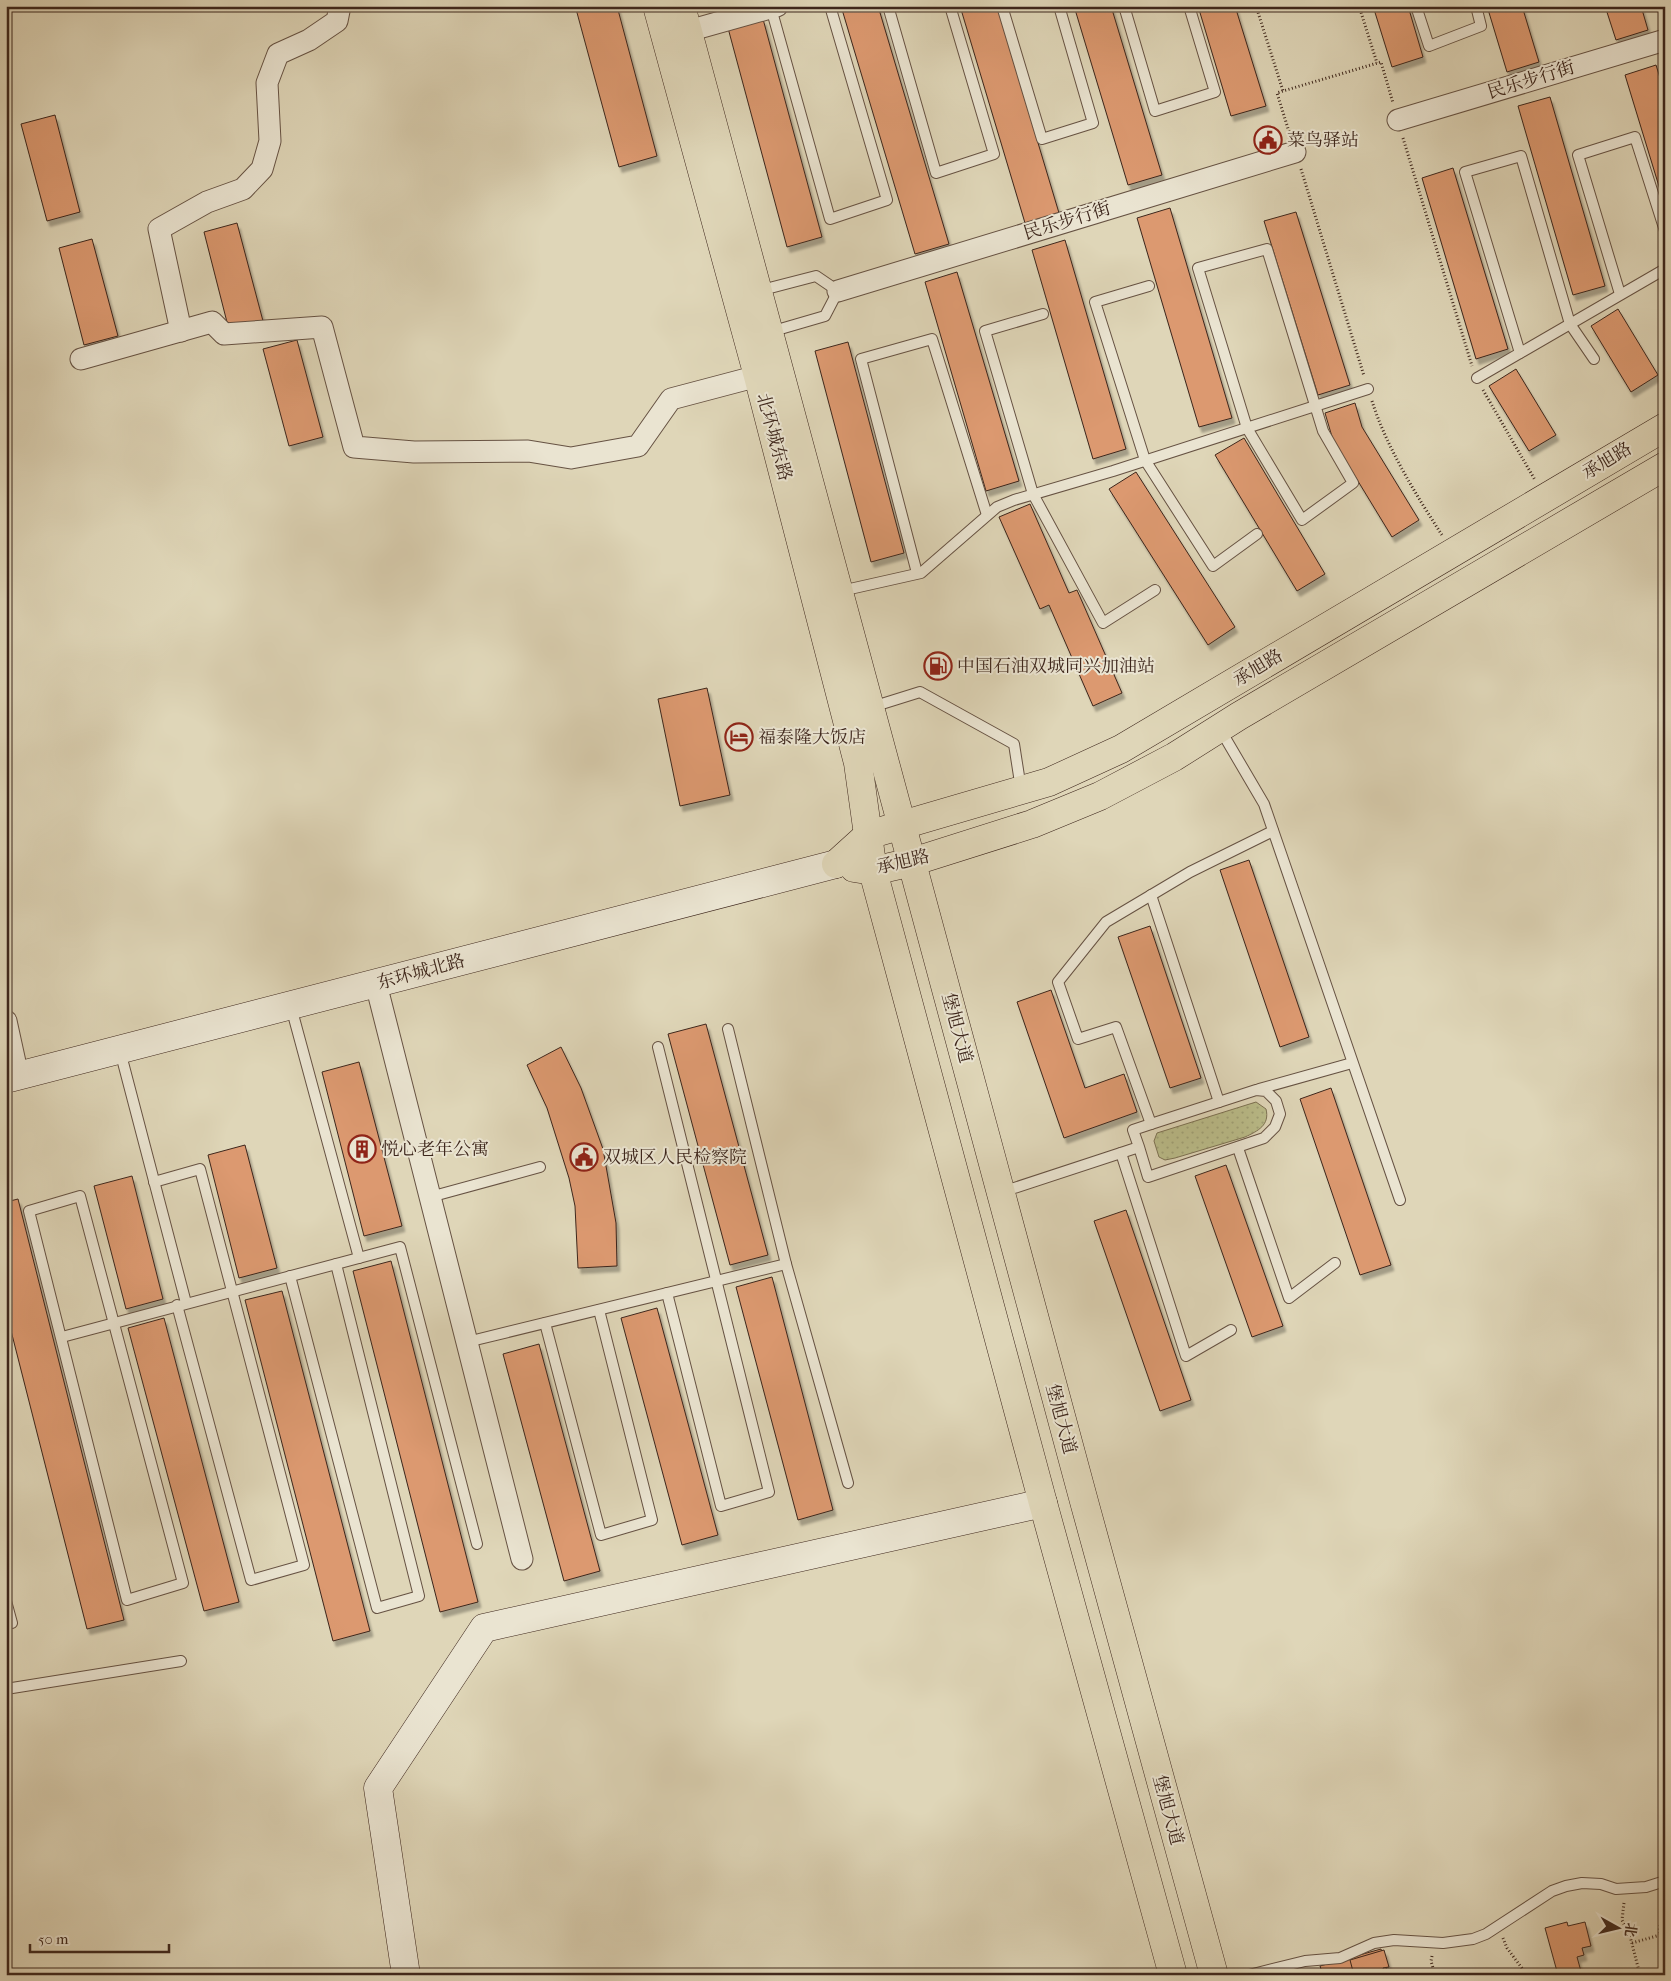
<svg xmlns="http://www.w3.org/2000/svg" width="1671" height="1981" viewBox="0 0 1671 1981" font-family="'IM FELL French Canon','Noto Serif SC',serif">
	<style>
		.grass { fill: url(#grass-dots); stroke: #7c7152 }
		.building { fill: #dc9970; stroke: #3d261c; filter: url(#shadow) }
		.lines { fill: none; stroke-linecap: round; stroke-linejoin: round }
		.lane-casing { stroke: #665243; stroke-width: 12 }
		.street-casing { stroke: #665243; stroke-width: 23 }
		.secondary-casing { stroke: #3d261c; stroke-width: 29 }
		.primary-casing { stroke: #3d261c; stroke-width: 29 }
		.path { stroke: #3d261c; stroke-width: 3; stroke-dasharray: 1 2.5; stroke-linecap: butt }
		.lane { stroke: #eae4d1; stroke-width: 10 }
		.street { stroke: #eae4d1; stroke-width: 21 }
		.secondary { stroke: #eae4d1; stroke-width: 28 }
		.primary { stroke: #dfd6b8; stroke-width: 28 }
		.labels { text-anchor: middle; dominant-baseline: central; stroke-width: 4; stroke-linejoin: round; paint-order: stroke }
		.street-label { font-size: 18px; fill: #3d261c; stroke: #eae4d1 }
		.poi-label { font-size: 18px; fill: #3d261c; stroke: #eae4d1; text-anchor: start }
	</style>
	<defs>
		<pattern id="grass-dots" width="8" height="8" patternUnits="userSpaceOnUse" patternTransform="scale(1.25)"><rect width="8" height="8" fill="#babc89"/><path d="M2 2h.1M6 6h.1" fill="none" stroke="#a1a176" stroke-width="1.8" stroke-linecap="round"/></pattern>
		<filter id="shadow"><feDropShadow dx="3" dy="5.5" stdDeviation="1" flood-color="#0004"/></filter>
	</defs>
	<rect width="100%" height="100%" fill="#dfd6b8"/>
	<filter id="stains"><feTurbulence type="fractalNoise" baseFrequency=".004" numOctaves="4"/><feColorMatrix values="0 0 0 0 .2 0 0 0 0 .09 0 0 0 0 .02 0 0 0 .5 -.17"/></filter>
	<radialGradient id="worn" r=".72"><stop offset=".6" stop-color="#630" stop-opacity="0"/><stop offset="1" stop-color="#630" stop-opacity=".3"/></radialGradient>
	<path class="grass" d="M 1256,1102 L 1266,1109 C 1270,1125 1258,1131 1245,1137 L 1175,1158 L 1165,1160 L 1159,1157 L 1154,1141 L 1157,1133 Z"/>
	<g class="building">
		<polygon points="584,6 617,6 657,156 619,167 576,9"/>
		<polygon points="841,6 878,6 949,244 915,254"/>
		<polygon points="960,6 997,6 1059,213 1025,223"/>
		<polygon points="1074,6 1111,6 1162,175 1128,185"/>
		<polygon points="1198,6 1235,6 1266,106 1231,116"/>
		<polygon points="1373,6 1408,6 1423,57 1392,67"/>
		<polygon points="1487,6 1522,6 1539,62 1507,72"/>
		<polygon points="1605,6 1641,6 1648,30 1616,40"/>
		<polygon points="763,19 822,237 787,247 728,28"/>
		<polygon points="1656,65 1665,94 1665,206 1625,75"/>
		<polygon points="1550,97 1605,286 1573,295 1518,106"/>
		<polygon points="55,115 80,212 47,221 21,124"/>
		<polygon points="1453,168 1508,349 1476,359 1422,178"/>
		<polygon points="1170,208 1232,418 1199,427 1137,218"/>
		<polygon points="1296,212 1350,385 1318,395 1264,221"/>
		<polygon points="237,223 263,321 229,330 204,232"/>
		<polygon points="92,239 118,336 84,345 59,248"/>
		<polygon points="1065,240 1126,449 1093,459 1032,250"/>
		<polygon points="957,272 1019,481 986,491 925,282"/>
		<polygon points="1618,309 1658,375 1631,392 1591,326"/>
		<polygon points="297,340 323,437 289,446 263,349"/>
		<polygon points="848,342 904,553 871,562 815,351"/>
		<polygon points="1516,369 1556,435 1529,451 1489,386"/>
		<polygon points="1355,403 1362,427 1419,520 1392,537 1333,440 1325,413"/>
		<polygon points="1244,438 1325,574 1297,591 1215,455"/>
		<polygon points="1136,472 1235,627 1208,645 1109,489"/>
		<polygon points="1030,504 1069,593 1077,590 1122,693 1093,706 1049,605 1040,609 999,517"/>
		<polygon points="707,688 730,795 680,806 658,699"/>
		<polygon points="1249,860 1309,1037 1280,1047 1220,870"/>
		<polygon points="1150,926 1201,1078 1170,1088 1118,937"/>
		<polygon points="1051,990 1085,1088 1124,1074 1137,1112 1064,1138 1017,1002"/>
		<polygon points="706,1024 768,1255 730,1265 668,1034"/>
		<polygon points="561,1047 581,1088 603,1149 616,1223 617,1266 578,1268 575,1206 569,1178 547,1108 527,1065"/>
		<polygon points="359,1062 402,1226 364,1236 322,1072"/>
		<polygon points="1331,1088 1391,1265 1360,1275 1300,1099"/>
		<polygon points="245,1145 277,1268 239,1278 208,1155"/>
		<polygon points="1226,1165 1283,1326 1252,1337 1195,1176"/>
		<polygon points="132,1176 163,1299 126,1309 94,1186"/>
		<polygon points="18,1199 124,1620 87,1629 6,1311 6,1202"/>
		<polygon points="1126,1210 1191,1400 1160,1411 1094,1221"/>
		<polygon points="391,1261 478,1602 440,1612 353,1271"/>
		<polygon points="772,1277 833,1510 798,1520 736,1287"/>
		<polygon points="282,1291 370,1631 333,1641 245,1300"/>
		<polygon points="657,1308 718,1535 682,1545 621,1318"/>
		<polygon points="164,1318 239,1602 204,1611 128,1328"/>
		<polygon points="539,1344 600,1571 564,1581 503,1354"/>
		<polygon points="1567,1922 1568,1926 1585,1922 1591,1946 1582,1948 1584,1955 1577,1957 1582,1975 1558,1975 1545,1928"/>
		<polygon points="1381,1949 1388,1975 1323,1975 1320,1966"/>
		<polygon points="1384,1950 1389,1967 1383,1968 1385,1975 1354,1975 1350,1960"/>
	</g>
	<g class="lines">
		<g class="lane-casing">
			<g id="lane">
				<polyline points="888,6 936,173 994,154 950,6"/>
				<polyline points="1002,6 1042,139 1093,123 1059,6"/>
				<polyline points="1124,6 1155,111 1215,92 1189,6"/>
				<polyline points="1416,6 1429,46 1481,26 1476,6"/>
				<polyline points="771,8 830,219 887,200 830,6"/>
				<polygon points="1267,249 1323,431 1353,483 1302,520 1247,428 1198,268"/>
				<polyline points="1149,286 1095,302 1145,460 1213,566 1257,534"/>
				<polyline points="758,291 816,276 838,291 825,316 770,332"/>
				<polyline points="1620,294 1578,155 1635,137 1665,231"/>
				<polyline points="1043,314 985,331 1033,494 1103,623 1155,590"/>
				<polyline points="1520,353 1465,172 1521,156 1570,324 1594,359"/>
				<polyline points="1477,378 1665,269"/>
				<polyline points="917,573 861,359 932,339 987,515"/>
				<polyline points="841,591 921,573 997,507 1014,500 1113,471 1368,389"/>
				<polyline points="872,707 920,692 1014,744 1021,789"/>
				<polyline points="1220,729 1264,804 1400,1200"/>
				<polyline points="1151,895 1219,1102"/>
				<polyline points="291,1007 359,1258"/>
				<polyline points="728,1029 786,1264 848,1483"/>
				<polyline points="658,1047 769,1492 721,1506 667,1293"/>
				<polyline points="120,1051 186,1303"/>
				<polyline points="1259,1089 1352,1063"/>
				<polyline points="1151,1124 1116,1027 1078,1039 1058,982 1106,922 1190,872 1273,831"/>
				<polyline points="1238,1148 1289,1298 1335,1263"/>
				<polyline points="1121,1153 1186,1356 1231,1330"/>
				<polyline points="154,1182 200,1169 304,1565 251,1580 177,1305"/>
				<polyline points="1002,1192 1139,1147 1133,1130 1151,1124 1256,1090 1266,1091 1276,1101 1280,1114 1275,1127 1264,1138 1148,1177 1139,1147"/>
				<polygon points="80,1196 183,1583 127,1600 29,1211"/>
				<polyline points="430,1197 540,1167"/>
				<polyline points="290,1276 377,1608 419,1596 336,1264"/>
				<polyline points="545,1323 601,1535 652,1520 599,1310"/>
				<polyline points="62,1337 400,1247 477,1544"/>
				<polyline points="467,1342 786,1264"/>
				<polyline points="6,1601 12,1623"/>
				<polyline points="6,1689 181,1661"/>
				<polyline points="1249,1975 1305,1961 1340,1958 1374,1943 1394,1940 1443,1943 1473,1939 1486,1934 1552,1891 1566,1886 1582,1883 1601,1884 1616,1889 1646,1887 1665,1881"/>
			</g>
		</g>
		<g class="street-casing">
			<g id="street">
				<polyline points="674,35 777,6"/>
				<polyline points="1398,120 1665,40"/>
				<polyline points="838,291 1295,152"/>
				<polyline points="181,331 159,229 207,202 243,189 262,169 270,141 267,83 278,54 309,40 337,21 340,6"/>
				<polyline points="81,359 212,322 224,334 322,327 354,447 414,452 528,451 571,458 638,446 671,399 758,376"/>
				<polyline points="376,984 522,1559"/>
				<polyline points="6,1021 18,1076"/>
			</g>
		</g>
		<g class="secondary-casing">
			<g id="secondary">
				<polyline points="6,1079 836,864"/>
				<polyline points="406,1975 378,1788 484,1628 1043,1503"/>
			</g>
		</g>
		<g class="primary-casing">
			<g id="primary">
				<polyline points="657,6 758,376 858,763 873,871 1043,1503 1173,1975"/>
				<polyline points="681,6 1085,1505 1214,1975"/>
				<polyline points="836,864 868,835 1049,782 1121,749 1665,427"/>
				<polyline points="854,868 873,871 912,862 1032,824 1100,796 1174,757 1239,716 1665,466"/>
			</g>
		</g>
		<g class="path">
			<polyline points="1256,6 1283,91"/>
			<polyline points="1359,6 1377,63"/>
			<polyline points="1290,135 1277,93 1283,91 1381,62 1393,103"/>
			<polyline points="1403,138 1472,366"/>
			<polyline points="1301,169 1364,376"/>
			<polyline points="1483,390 1535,480"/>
			<path d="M 1372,401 C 1386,446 1416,495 1442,535"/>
			<polyline points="1624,1903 1622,1920 1630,1936 1640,1975"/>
			<path d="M 1665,1916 C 1658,1925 1657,1934 1665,1944"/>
			<polyline points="1503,1938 1507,1948 1527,1975"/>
			<polyline points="1632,1943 1660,1935"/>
			<polyline points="1432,1956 1431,1961 1435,1975"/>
		</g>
		<use href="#lane" class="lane"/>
		<use href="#street" class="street"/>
		<use href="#secondary" class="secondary"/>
		<use href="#primary" class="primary"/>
	</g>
	<defs>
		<g id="civic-ring" transform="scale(1.4375)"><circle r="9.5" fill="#eae4d1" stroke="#8f2418" stroke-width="1.5"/><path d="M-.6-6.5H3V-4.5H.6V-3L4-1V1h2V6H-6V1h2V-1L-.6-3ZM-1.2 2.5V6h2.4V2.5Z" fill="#8f2418"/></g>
		<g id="fuel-ring" transform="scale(1.4375)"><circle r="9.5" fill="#eae4d1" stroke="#8f2418" stroke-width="1.5"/><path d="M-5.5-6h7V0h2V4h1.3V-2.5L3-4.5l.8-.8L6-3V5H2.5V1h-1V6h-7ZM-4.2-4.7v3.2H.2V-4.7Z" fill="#8f2418"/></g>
		<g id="hotel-ring" transform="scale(1.4375)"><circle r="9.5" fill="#eae4d1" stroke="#8f2418" stroke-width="1.5"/><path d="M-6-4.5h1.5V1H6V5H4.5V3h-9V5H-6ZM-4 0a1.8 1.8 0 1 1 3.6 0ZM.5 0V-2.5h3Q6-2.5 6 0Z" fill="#8f2418"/></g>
		<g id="building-ring" transform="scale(1.4375)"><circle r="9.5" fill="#eae4d1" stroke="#8f2418" stroke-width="1.5"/><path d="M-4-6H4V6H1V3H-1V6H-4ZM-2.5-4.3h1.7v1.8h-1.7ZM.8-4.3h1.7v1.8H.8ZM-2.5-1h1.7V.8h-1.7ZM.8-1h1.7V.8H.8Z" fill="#8f2418"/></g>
	</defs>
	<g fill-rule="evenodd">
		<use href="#civic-ring" x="1268" y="140"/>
		<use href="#fuel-ring" x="938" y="666"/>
		<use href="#hotel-ring" x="739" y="737"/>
		<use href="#building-ring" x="362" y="1149"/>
		<use href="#civic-ring" x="584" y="1157"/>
	</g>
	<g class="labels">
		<g class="street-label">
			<text transform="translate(1531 80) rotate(-17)">民乐步行街</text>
			<text transform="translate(1067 221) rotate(-17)">民乐步行街</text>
			<text transform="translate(774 437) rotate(75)">北环城东路</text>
			<text transform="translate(1607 461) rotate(-31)">承旭路</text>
			<text transform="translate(1258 668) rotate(-31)">承旭路</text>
			<text transform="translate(903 862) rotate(-13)">承旭路</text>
			<text transform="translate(421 972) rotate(-15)">东环城北路</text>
			<text transform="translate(957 1028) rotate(75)">堡旭大道</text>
			<text transform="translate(1061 1419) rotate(75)">堡旭大道</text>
			<text transform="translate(1168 1810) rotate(75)">堡旭大道</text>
		</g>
		<g class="poi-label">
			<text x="1287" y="140">菜鸟驿站</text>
			<text x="957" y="666">中国石油双城同兴加油站</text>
			<text x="758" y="737">福泰隆大饭店</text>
			<text x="381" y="1149">悦心老年公寓</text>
			<text x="603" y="1157">双城区人民检察院</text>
		</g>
	</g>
	<rect width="1671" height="1981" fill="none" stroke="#dfd6b8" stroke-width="25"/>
	<rect x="8" y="8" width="1656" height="1966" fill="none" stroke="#3d261c" stroke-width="2.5"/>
	<rect x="12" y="12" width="1646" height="1956" fill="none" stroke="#3d261c"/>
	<g transform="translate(1618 1928) rotate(98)" stroke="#eae4d1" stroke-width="4" paint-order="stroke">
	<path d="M0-4L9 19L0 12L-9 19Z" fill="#3d261c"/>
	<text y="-8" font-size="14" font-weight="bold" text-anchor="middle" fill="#3d261c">北</text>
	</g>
	<path d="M30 1944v8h139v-8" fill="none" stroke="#3d261c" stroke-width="2.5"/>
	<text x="38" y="1944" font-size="15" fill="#3d261c" stroke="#eae4d1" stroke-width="4" paint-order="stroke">50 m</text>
	<rect width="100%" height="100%" filter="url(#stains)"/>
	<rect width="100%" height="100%" fill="url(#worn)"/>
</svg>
